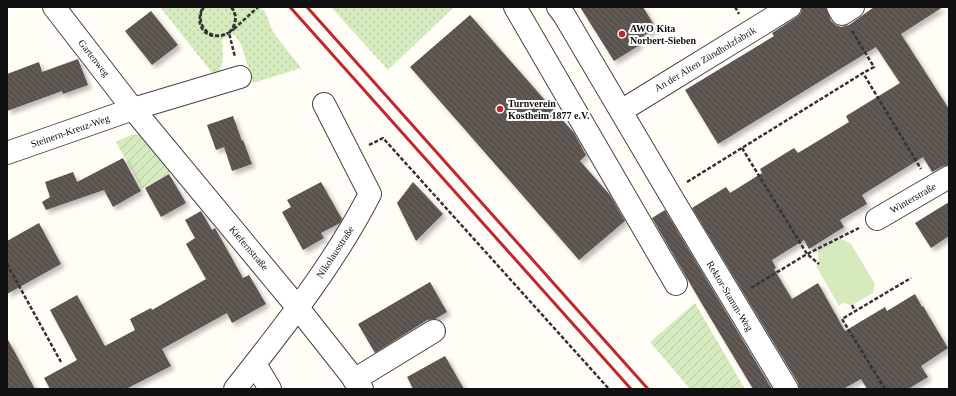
<svg xmlns="http://www.w3.org/2000/svg" width="956" height="396" viewBox="0 0 956 396" font-family="'Times New Roman',serif">
	<style>
		.grass { fill: url(#grass-dots) }
		.park { fill: #d5ebbd }
		.garden { fill: url(#garden-furrows) }
		.building { fill: url(#building-back-hatch); filter: url(#shadow) }
		.lines { fill: none; stroke-linecap: round; stroke-linejoin: round }
		.minor-casing { stroke: #444; stroke-width: 24 }
		.path { stroke: #333; stroke-width: 2.5; stroke-dasharray: 4 2; stroke-linecap: butt }
		.minor { stroke: #fff; stroke-width: 22 }
		.rail { stroke: #c4262e; stroke-width: 3 }
		.path-bridge { stroke: #333; stroke-width: 2.5; stroke-dasharray: 4 2; stroke-linecap: butt }
		.poi-dot { fill: #c4262e; stroke: #fff; stroke-width: 1.5 }
		.labels { text-anchor: middle; dominant-baseline: central; stroke-width: 4; stroke-linejoin: round; paint-order: stroke }
		.poi-label { font-size: 10px; font-weight: bold; fill: #111; stroke: #fff; text-anchor: start }
		.street-label { font-size: 10px; fill: #111; stroke: #fff }
	</style>
	<defs>
		<pattern id="grass-dots" width="8" height="8" patternUnits="userSpaceOnUse"><rect width="8" height="8" fill="#d5ebbd"/><path d="M2 2h.1M6 6h.1" fill="none" stroke="#b6c8a1" stroke-width="1.8" stroke-linecap="round"/></pattern>
		<pattern id="garden-furrows" width="10" height="10" patternUnits="userSpaceOnUse"><rect width="10" height="10" fill="#d5ebbd"/><path d="M-1 1l2-2M0 10L10 0M9 11l2-2" fill="none" stroke="#b6c8a1"/></pattern>
		<pattern id="building-back-hatch" width="6" height="6" patternUnits="userSpaceOnUse"><rect width="6" height="6" fill="#5a524d"/><path d="M-1 5l2 2M0 0l6 6M5-1l2 2" fill="none" stroke="#6d6662"/></pattern>
		<filter id="shadow"><feDropShadow dx="3.5" dy="3.5" stdDeviation="2" flood-color="#0004"/></filter>
	</defs>
	<rect width="100%" height="100%" fill="#fffdf5"/>
	<g class="grass">
		<polygon points="160,7 260,7 265,12 273,32 301,68 253,83 241,44 234,34 222,39 223,59 217,79"/>
		<polygon points="331,7 454,7 388,70"/>
	</g>
	<polygon class="park" points="840,238 851,244 875,284 873,293 852,305 843,303 839,306 816,266 819,264 818,249"/>
	<g class="garden">
		<polygon points="143,134 174,171 142,189 116,142 131,135"/>
		<polygon points="695,303 745,389 690,389 650,342"/>
	</g>
	<g class="building">
		<polygon points="580,7 643,7 656,28 637,40 640,45 614,61"/>
		<polygon points="802,7 826,7 831,21 836,25 841,27 849,25 874,7 943,7 901,34 949,109 949,165 943,166 932,172 923,157 862,195 867,204 840,220 844,227 809,249 804,240 772,260 776,268 774,269 792,299 818,283 845,331 885,307 887,311 915,294 922,307 923,306 948,348 921,366 928,377 908,389 867,389 861,379 843,389 799,389 798,383 692,208 726,187 730,193 762,173 760,169 794,148 798,153 849,122 846,116 900,83 876,47 718,144 685,90 774,36 772,33 797,17 801,13"/>
		<polygon points="151,11 178,45 152,65 125,31"/>
		<polygon points="470,15 574,133 586,155 580,161 610,195 625,221 579,260 410,67"/>
		<polygon points="78,59 88,85 63,94 62,91 7,111 7,74 39,62 42,72"/>
		<polygon points="233,116 242,141 243,140 252,164 232,171 224,147 216,150 207,125"/>
		<polygon points="123,158 141,191 113,207 104,190 46,210 42,202 50,197 45,182 73,172 77,182"/>
		<polygon points="169,174 186,203 161,217 145,188"/>
		<polygon points="321,182 342,219 340,223 321,233 324,238 303,250 282,212 291,207 287,200"/>
		<polygon points="413,182 443,214 416,241 397,203"/>
		<polygon points="949,202 949,236 931,248 915,223"/>
		<polygon points="665,210 772,389 753,389 699,299 652,218"/>
		<polygon points="201,211 212,230 215,228 243,278 249,275 266,304 232,323 227,313 162,349 171,366 126,389 50,389 44,378 77,360 50,310 77,295 105,346 135,330 130,319 151,308 152,310 206,279 186,244 195,238 185,220"/>
		<polygon points="39,223 61,264 7,294 7,241"/>
		<polygon points="430,282 447,312 435,319 427,320 375,353 358,324"/>
		<polygon points="7,338 35,389 7,389"/>
		<polygon points="445,356 464,389 413,389 407,377"/>
	</g>
	<g class="lines">
		<g class="minor-casing">
			<g id="minor">
				<polyline points="54,7 133,109 298,308 362,389"/>
				<polyline points="515,7 676,284"/>
				<polyline points="558,7 564,15 675,203 787,389"/>
				<polyline points="838,7 842,14 853,7"/>
				<polyline points="621,111 790,7"/>
				<polyline points="7,153 133,109 240,77"/>
				<polyline points="877,219 949,177"/>
				<polyline points="255,364 270,389"/>
				<polyline points="354,380 434,331"/>
				<path d="M 235,389 C 284,327 334,264 370,194 L 324,104"/>
			</g>
		</g>
		<g class="path">
			<path d="M 204,7 C 193,23 210,43 228,33"/>
			<path d="M 231,7 C 238,16 236,25 229,33 L 235,57"/>
			<polyline points="735,7 739,14"/>
			<polyline points="234,29 258,7"/>
			<polyline points="852,31 874,67 863,73"/>
			<polyline points="369,145 383,138 609,389"/>
			<polyline points="742,148 807,254 819,264"/>
			<polyline points="687,182 863,73 921,169"/>
			<polyline points="7,264 61,362"/>
			<polyline points="751,288 807,254 859,228"/>
			<polyline points="852,305 855,311"/>
			<polyline points="885,389 842,319 911,278"/>
		</g>
		<use href="#minor" class="minor"/>
		<g class="rail">
			<polyline points="290,7 631,389"/>
			<polyline points="307,7 648,389"/>
		</g>
		<g class="path-bridge">
			<polyline points="232,7 236,17 233,29"/>
			<path d="M 202,9 C 192,32 215,45 234,29"/>
		</g>
	</g>
	<g class="poi-dot">
		<circle cx="622" cy="34" r="4"/>
		<circle cx="500" cy="109" r="4"/>
	</g>
	<g class="labels">
		<g class="poi-label">
			<text x="630" y="28">AWO Kita<tspan x="630" dy="12">Norbert-Sieben</tspan></text>
			<text x="508" y="103">Turnverein<tspan x="508" dy="12">Kostheim 1877 e.V.</tspan></text>
		</g>
		<g class="street-label">
			<text transform="translate(94 58) rotate(52)">Gartenweg</text>
			<text transform="translate(705 59) rotate(-31)">An der Alten Zündholzfabrik</text>
			<text transform="translate(70 131) rotate(-19)">Steinern-Kreuz-Weg</text>
			<text transform="translate(913 198) rotate(-30)">Winterstraße</text>
			<text transform="translate(249 248) rotate(50)">Kiefernstraße</text>
			<text transform="translate(335 252) rotate(-57)">Nikolausstraße</text>
			<text transform="translate(730 296) rotate(59)">Rektor-Stamm-Weg</text>
		</g>
	</g>
	<rect width="956" height="396" fill="none" stroke="#111111" stroke-width="16"/>
</svg>
